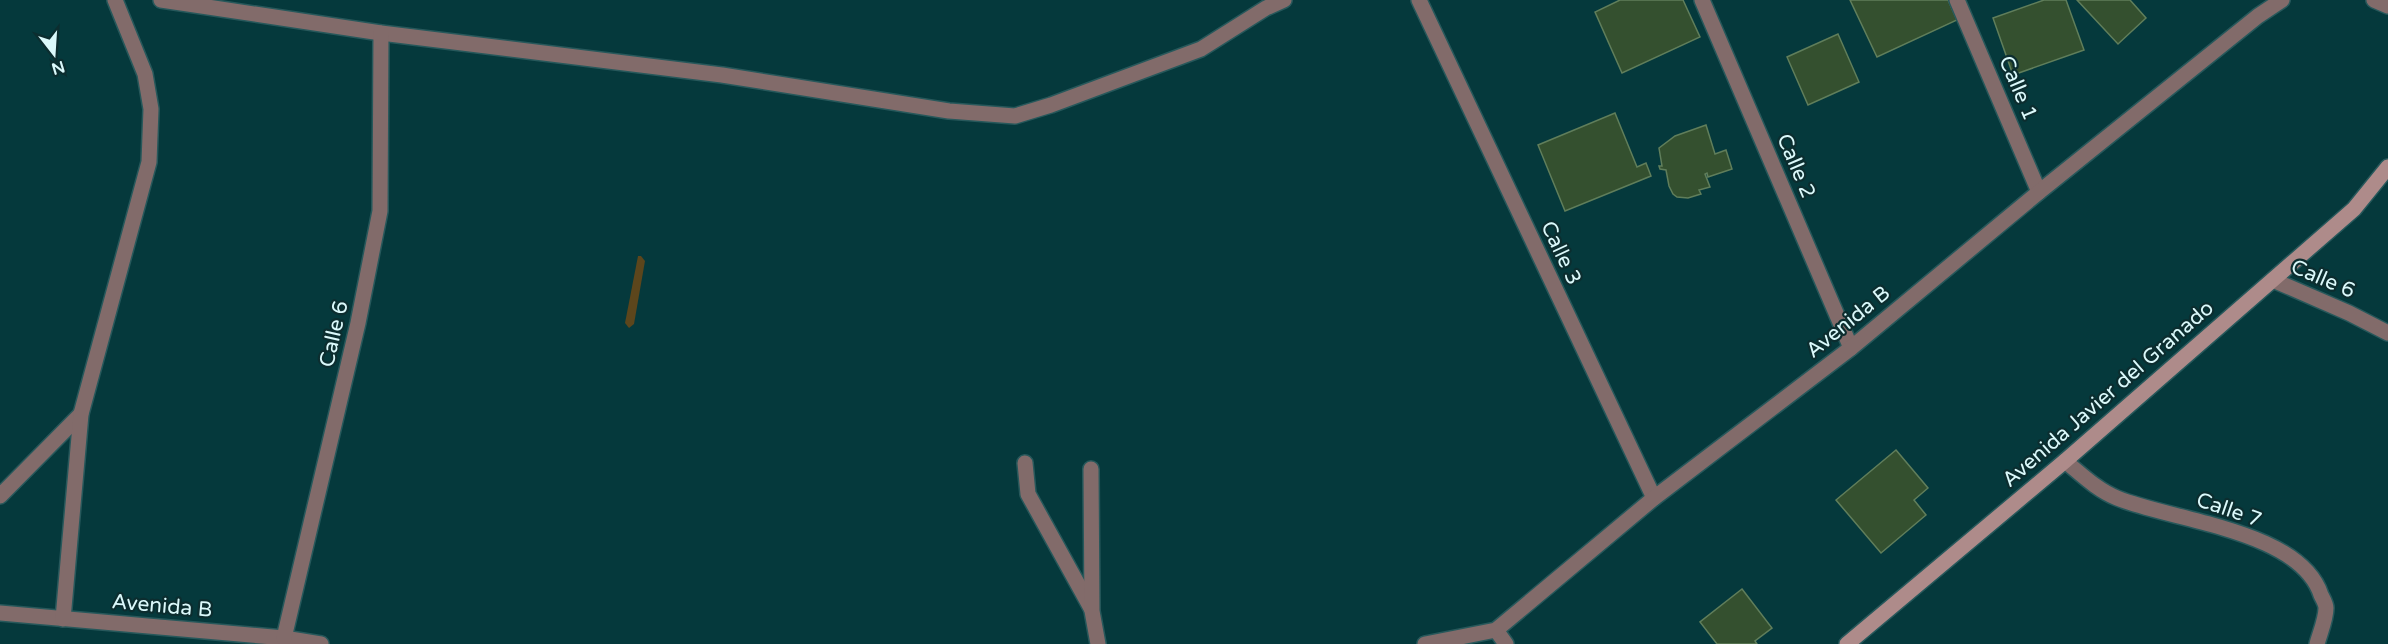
<svg xmlns="http://www.w3.org/2000/svg" width="2388" height="644" viewBox="0 0 2388 644" font-family="'Varela Round',sans-serif">
	<style>
		.green { fill: #5c461c }
		.building { fill: #34502f; stroke: #607e5b; stroke-width: 1.5 }
		.lines { fill: none; stroke-linecap: round; stroke-linejoin: round }
		.street-casing { stroke: #27585b; stroke-width: 18 }
		.secondary-casing { stroke: #27585b; stroke-width: 18 }
		.street { stroke: #826b6a; stroke-width: 15 }
		.secondary { stroke: #ae8b8a; stroke-width: 15 }
		.labels { text-anchor: middle; dominant-baseline: central; stroke-width: 4.5; stroke-linejoin: round; paint-order: stroke }
		.street-label { font-size: 21px; fill: #dbf9fb; stroke: #0c2d2f }
	</style>
	<rect width="100%" height="100%" fill="#05393c"/>
	<polygon class="green" points="638,256 641,256 645,261 634,324 629,328 625,323"/>
	<g class="building">
		<polygon points="1620,0 1683,0 1700,37 1622,73 1595,12"/>
		<polygon points="1850,0 1948,0 1957,20 1877,57"/>
		<polygon points="2044,0 2066,0 2084,50 2013,75 1993,18"/>
		<polygon points="2077,0 2130,0 2146,18 2118,44"/>
		<polygon points="1838,34 1859,82 1808,105 1787,57"/>
		<polygon points="1615,113 1637,167 1646,163 1651,176 1565,211 1538,145"/>
		<polygon points="1706,125 1715,154 1726,150 1732,169 1708,177 1707,173 1705,174 1710,187 1699,190 1701,194 1688,198 1677,197 1673,194 1669,186 1666,170 1660,169 1659,166 1662,166 1659,148 1675,136"/>
		<polygon points="1896,450 1928,488 1914,500 1926,515 1881,553 1836,500"/>
		<polygon points="1742,589 1772,628 1755,641 1757,644 1717,644 1700,622"/>
	</g>
	<g class="lines">
		<g class="street-casing">
			<g id="street">
				<polyline points="161,0 381,33 722,75 949,111 1015,116 1051,105 1201,49 1266,8 1284,0"/>
				<polyline points="1419,0 1654,498"/>
				<polyline points="1702,0 1851,348"/>
				<polyline points="1957,0 2039,192"/>
				<polyline points="2374,0 2388,6"/>
				<polyline points="2273,280 2349,313 2388,333"/>
				<path d="M 2065,461 C 2081,474 2097,490 2117,498 C 2173,521 2300,530 2321,595 C 2323,599 2326,604 2326,608 C 2326,619 2320,633 2317,644"/>
				<polyline points="1025,463 1028,494 1091,608"/>
				<polyline points="1091,469 1092,611 1098,644"/>
				<polyline points="0,496 81,414"/>
				<polyline points="0,613 284,638 321,644"/>
				<polyline points="63,619 81,414 149,162 151,109 145,74 115,0"/>
				<polyline points="1496,630 1506,644"/>
				<polyline points="284,638 358,323 380,211 381,33"/>
				<polyline points="1425,644 1496,630 1654,498 1851,348 2039,192 2258,16 2282,0"/>
			</g>
		</g>
		<g class="secondary-casing">
			<polyline id="secondary" points="1847,644 2065,461 2354,209 2388,167"/>
		</g>
		<use href="#street" class="street"/>
		<use href="#secondary" class="secondary"/>
	</g>
	<g class="labels">
		<g class="street-label">
			<text transform="translate(2018 88) rotate(67)">Calle 1</text>
			<text transform="translate(1796 166) rotate(67)">Calle 2</text>
			<text transform="translate(1561 253) rotate(65)">Calle 3</text>
			<text transform="translate(2323 279) rotate(23)">Calle 6</text>
			<text transform="translate(1848 322) rotate(-39)">Avenida B</text>
			<text transform="translate(334 334) rotate(-77)">Calle 6</text>
			<text transform="translate(2108 394) rotate(-41)">Avenida Javier del Granado</text>
			<text transform="translate(2229 510) rotate(19)">Calle 7</text>
			<text transform="translate(162 606) rotate(5)">Avenida B</text>
		</g>
	</g>
	<g transform="translate(54 54) rotate(163)" stroke="#0c2d2f" stroke-width="4.5" paint-order="stroke">
	<path d="M0-4.5L10 22L0 15L-10 22Z" fill="#dbf9fb"/>
	<text y="-9" font-size="16" font-weight="bold" text-anchor="middle" fill="#dbf9fb">N</text>
	</g>
</svg>
